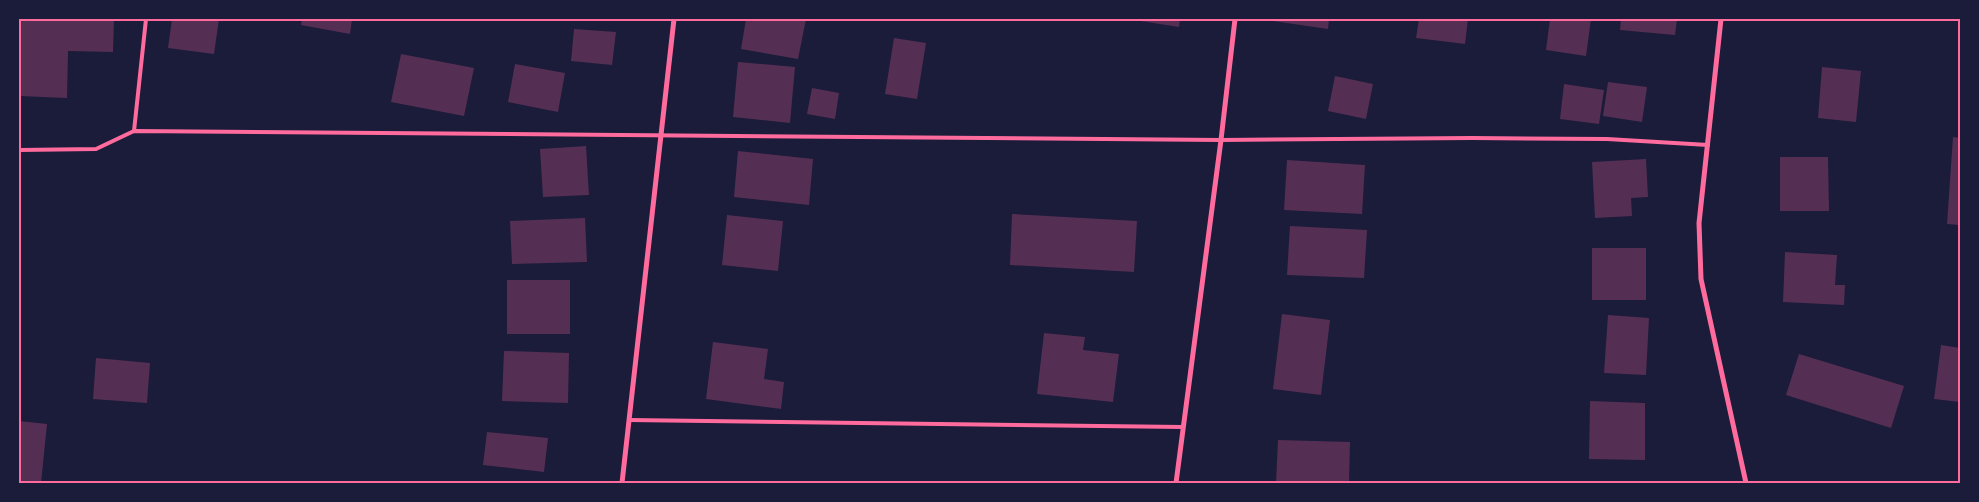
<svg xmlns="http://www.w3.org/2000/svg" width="1979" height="502" viewBox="0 0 1979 502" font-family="'Sofia Sans Condensed',sans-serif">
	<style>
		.building { fill: #542f53 }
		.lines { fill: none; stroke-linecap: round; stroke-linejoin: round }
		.service { stroke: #ff6b9d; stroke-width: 4 }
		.minor { stroke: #ff6b9d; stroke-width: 5 }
		.neatline { fill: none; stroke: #ff6b9d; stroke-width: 2 }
	</style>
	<rect width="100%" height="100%" fill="#1b1b3a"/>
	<g class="building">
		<polygon points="19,19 114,19 113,52 68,51 67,98 19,96"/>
		<polygon points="172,19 219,19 214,54 168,48"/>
		<polygon points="302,19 352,19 350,34 301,25"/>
		<polygon points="746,19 806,19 798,59 741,49"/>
		<polygon points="1128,19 1180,19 1179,27"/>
		<polygon points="1273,19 1329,19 1328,29 1273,21"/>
		<polygon points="1419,19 1468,19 1465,44 1416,38"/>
		<polygon points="1550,19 1591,19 1586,56 1546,50"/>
		<polygon points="1621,19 1677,19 1675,35 1620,30"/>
		<polygon points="574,29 616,32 612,65 571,61"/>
		<polygon points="894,38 926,43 917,99 885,94"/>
		<polygon points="401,54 474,68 464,116 391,102"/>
		<polygon points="738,62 795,67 790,123 733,117"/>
		<polygon points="515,64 565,73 558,112 508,102"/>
		<polygon points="1822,67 1861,71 1856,122 1818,118"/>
		<polygon points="1335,76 1373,84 1366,119 1328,111"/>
		<polygon points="1608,82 1647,87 1642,122 1603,116"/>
		<polygon points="1564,84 1604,90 1599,124 1560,119"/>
		<polygon points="812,88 839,93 835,119 807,114"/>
		<polygon points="1953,137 1960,138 1960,225 1947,224"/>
		<polygon points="586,146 589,195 543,197 540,149"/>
		<polygon points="738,151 813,159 809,205 734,197"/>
		<polygon points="1780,157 1828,157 1829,211 1780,211"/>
		<polygon points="1646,159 1648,197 1631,198 1632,216 1595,218 1592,162"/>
		<polygon points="1287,160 1365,165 1362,214 1284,210"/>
		<polygon points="1012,214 1137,221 1134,272 1010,265"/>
		<polygon points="727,215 783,221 778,271 722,265"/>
		<polygon points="585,218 587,262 512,264 510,221"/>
		<polygon points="1290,226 1367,230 1364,278 1287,275"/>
		<rect x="1592" y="248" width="54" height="52"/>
		<polygon points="1785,252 1837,255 1835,285 1845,285 1844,305 1783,302"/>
		<rect x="507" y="280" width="63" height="54"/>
		<polygon points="1282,314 1330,320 1321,395 1273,389"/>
		<polygon points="1608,315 1649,318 1646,375 1604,373"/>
		<polygon points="1044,333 1085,337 1083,350 1119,354 1113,402 1037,394"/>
		<polygon points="713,342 768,349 764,379 784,382 781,409 706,399"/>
		<polygon points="1941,345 1960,348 1960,402 1934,399"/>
		<polygon points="504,351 569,353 568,403 502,401"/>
		<polygon points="1799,354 1904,386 1891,428 1786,395"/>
		<polygon points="96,358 150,363 147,403 93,399"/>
		<polygon points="1590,401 1645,403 1645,460 1589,459"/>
		<polygon points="19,421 47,424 41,483 19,483"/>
		<polygon points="487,432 548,438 544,472 483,465"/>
		<polygon points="1278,440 1350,442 1349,483 1276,483"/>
	</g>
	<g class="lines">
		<g class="service">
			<polyline points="134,131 146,19"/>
			<polyline points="19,150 96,149 134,131 1221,140 1472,138 1607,139 1708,145"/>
			<polyline points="629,420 1183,427"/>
		</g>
		<g class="minor">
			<polyline points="1721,19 1699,223 1701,279 1746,483"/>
			<polyline points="622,483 674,19"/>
			<polyline points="1176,483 1221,140 1235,19"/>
		</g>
	</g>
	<rect width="1979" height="502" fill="none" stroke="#1b1b3a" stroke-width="40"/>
	<rect x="20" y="20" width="1939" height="462" class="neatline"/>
</svg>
